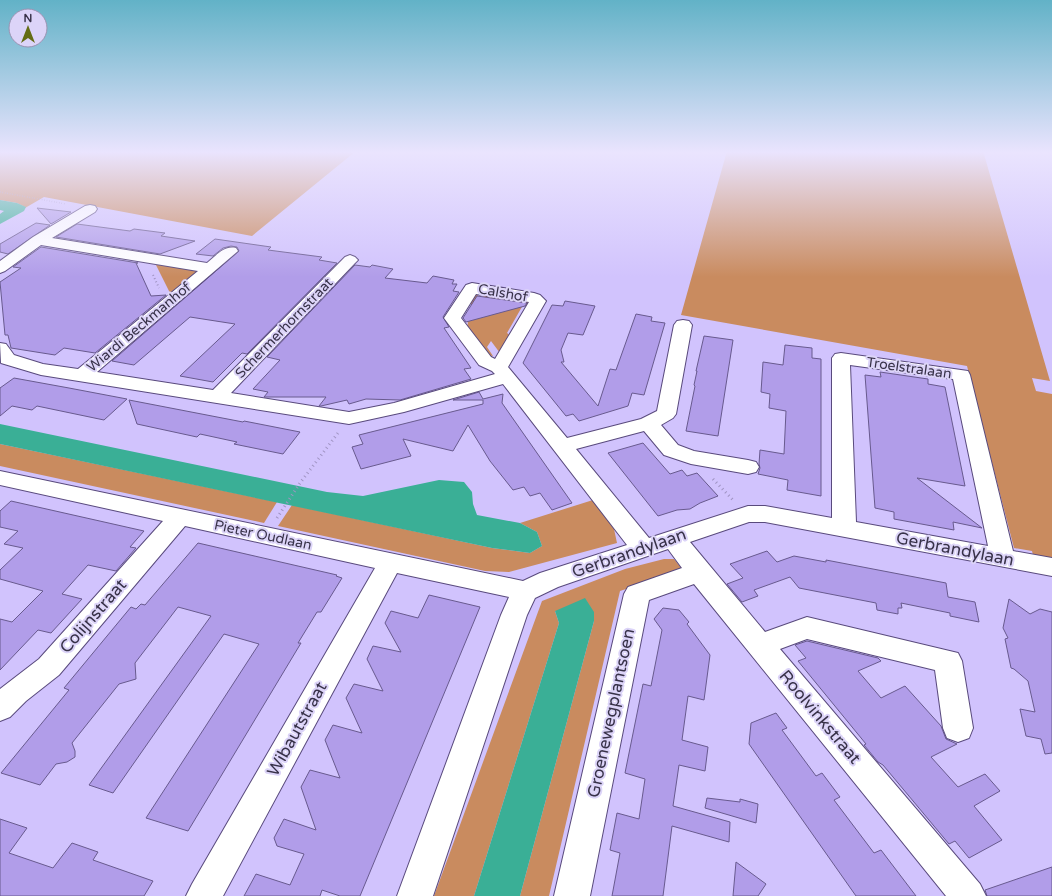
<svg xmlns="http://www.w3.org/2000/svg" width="1052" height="896" viewBox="0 0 1052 896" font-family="'Varela Round',sans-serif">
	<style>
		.green { fill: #c98b5f }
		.water { fill: #3aaf96 }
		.building { fill: #b19de9; stroke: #685a8e }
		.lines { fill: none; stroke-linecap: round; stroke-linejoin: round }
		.minor-casing { stroke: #594a7d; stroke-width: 2 }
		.path-far2 { stroke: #a094c3; stroke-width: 1.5; stroke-dasharray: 0.5 2; stroke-linecap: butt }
		.path-far1 { stroke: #a094c3; stroke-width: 2; stroke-dasharray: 1 2.5; stroke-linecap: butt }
		.path { stroke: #a094c3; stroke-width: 3; stroke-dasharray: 1 3.5; stroke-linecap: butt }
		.minor { fill: #fff; fill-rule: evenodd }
		.labels { text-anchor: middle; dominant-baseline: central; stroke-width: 4; stroke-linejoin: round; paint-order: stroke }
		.street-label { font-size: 14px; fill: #383249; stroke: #dcd4f8 }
		.near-street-label { font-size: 17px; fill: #383249; stroke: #dcd4f8 }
	</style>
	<rect width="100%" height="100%" fill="#d1c3fd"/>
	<g class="green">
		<polygon points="0,151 356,151 252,236 44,197 25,208 25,207 17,203 0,200"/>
		<polygon points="727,151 983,151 1050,381 1032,378 1036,391 1052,394 1052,559 1033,555 1032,551 1014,548 967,366 681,315"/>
		<polygon points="154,261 200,269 170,293"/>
		<polygon points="476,293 485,306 490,304 480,293 526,300 529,303 528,306 523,305 507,333 511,336 500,353 491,341 487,347 493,356 486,355 467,326 468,323 465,317 472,307 469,299"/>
		<polygon points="0,444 277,502 264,523 0,466"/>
		<polygon points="593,500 614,529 617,543 509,572 485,571 278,526 292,505 492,548 530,553 542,546 537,532 520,523"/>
		<polygon points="664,559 674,559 683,570 620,591 549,896 520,896 594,621 594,612 555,611 559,623 474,896 434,896 542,601 625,569"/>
	</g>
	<g class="water">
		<polygon points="0,200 17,203 26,207 24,211 0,224 0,214 4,211 0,210"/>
		<polygon points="0,424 327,492 363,496 439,480 464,482 472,492 473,504 477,515 520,523 537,532 542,546 530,553 492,548 0,444"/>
		<polygon points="585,598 594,612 594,621 520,896 474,896 559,623 555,611"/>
	</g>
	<g class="building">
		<polygon points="37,208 71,212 51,224"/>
		<polygon points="36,223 50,225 8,254 0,252 0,244"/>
		<polygon points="77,224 130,231 134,229 165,233 161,236 195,241 160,254 56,237"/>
		<polygon points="215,239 271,247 268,250 322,257 319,260 337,263 247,354 242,353 213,382 180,376 235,324 190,317 134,365 112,361 239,251 237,247 231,246 223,248 213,256 196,254"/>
		<polygon points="41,247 138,263 136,263 151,296 166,295 95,353 64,348 55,355 11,348 8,335 5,335 0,282 21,268 13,267"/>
		<polygon points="355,265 370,267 372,265 393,269 385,278 427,283 433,276 454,280 452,284 457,284 453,291 459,292 443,317 449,327 444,328 471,368 464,369 471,379 400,400 366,399 349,404 347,400 321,406 319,406 326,397 264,397 268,392 253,389 280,360 267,357"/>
		<polygon points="477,296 527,303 525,306 466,322 463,318"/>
		<polygon points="565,301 595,306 583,335 568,333 561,350 564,362 561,362 598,406 610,369 616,370 636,314 652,317 651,321 665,323 644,395 632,393 628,406 579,421 573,414 566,416 523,363 552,305 563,306"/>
		<polygon points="704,336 733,340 718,436 686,431 695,386 694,385 697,371 696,371"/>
		<polygon points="785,345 812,348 812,358 821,359 821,496 787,490 788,480 758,474 760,468 759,464 760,450 784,454 786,411 769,408 770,394 761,392 763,362 783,365"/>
		<polygon points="880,372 928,379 928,384 945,387 965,486 917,478 982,528 953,522 954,530 894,519 894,512 875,508 865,375 881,377"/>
		<polygon points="14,378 69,388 127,399 104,420 37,406 32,410 12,406 0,416 0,388"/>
		<polygon points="479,392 483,399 503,394 502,403 572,503 552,510 540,493 530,496 524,487 513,490 490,461 468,425 453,451 403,439 411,456 361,469 352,447 363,444 359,435 483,404 483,400 453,400"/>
		<polygon points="129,400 243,422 244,421 300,432 283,454 234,444 237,442 200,434 197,437 137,424"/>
		<polygon points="643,443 670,474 682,470 687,476 697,473 718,496 700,503 690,509 677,510 658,516 608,453"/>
		<polygon points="11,501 144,531 130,547 136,548 116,571 88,565 62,594 82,599 51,633 38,630 0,670 0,619 12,622 43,591 0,579 0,570 23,548 4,544 18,531 0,527 0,511"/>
		<polygon points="198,543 337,575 336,576 342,578 321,612 317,612 298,643 301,643 188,831 146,818 259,644 224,634 113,793 89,785 211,616 178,607 135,663 136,679 119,684 72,743 75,751 75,757 67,762 56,764 40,785 1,773 69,690 64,688 131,607 136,609 141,604 145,605"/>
		<polygon points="767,551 777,562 794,556 826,562 826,560 946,583 948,597 975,602 979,622 950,616 950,613 901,603 902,608 898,608 898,614 877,610 876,603 799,588 790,577 754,590 758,596 742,602 727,584 743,578 730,564"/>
		<polygon points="429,595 480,607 360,896 340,896 322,890 320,896 244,896 256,874 290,885 304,854 277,846 274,838 284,819 316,830 301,787 310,770 340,778 325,740 333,725 362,733 346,698 354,684 383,691 367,659 373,646 401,652 385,623 391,611 418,618"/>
		<polygon points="1009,599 1030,614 1040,609 1052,612 1052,753 1045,754 1041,739 1026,736 1020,709 1035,712 1028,681 1014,669 1011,668 1005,639 1008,638 1003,628"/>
		<polygon points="663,608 679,610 689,622 687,624 710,655 704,700 688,696 682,740 708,747 705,771 679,765 673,806 730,822 729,842 672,826 663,896 612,896 620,853 610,850 617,813 639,819 645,779 625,773 643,684 651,686 662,630 654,619"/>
		<polygon points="807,641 878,658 881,661 858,671 881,698 905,686 941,726 946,739 957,744 931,757 958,787 985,774 1000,791 974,806 1002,840 969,858 955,841 949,844 883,765 878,762 864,745 866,744 798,661 806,658 795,645"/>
		<polygon points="776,713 787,728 782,730 816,776 822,773 840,797 834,800 874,853 881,850 916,896 856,896 749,744 751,723"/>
		<polygon points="707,798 740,802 740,799 758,804 756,823 705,808"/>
		<polygon points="0,819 27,828 9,853 53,868 72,843 98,852 93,860 153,881 144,896 0,896"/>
		<polygon points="736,862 766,884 758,896 733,896"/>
		<polygon points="1052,867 1052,896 987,896 985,890"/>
	</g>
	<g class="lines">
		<g class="minor-casing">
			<path id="minor" d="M 90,205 L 95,206 L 97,209 L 95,212 L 52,238 L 207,263 C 216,256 224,245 236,248 L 238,251 L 97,372 L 213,390 L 345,257 L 350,255 L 355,257 L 358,260 L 355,263 L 231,393 L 349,412 L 394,403 L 495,374 L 492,371 L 479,365 L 444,318 L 466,285 L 472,283 L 534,293 L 540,295 L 546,301 L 508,367 L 567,438 L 641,419 L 657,411 L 674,325 L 677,321 L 683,320 L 689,321 L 692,325 L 676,414 L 673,418 L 661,425 L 678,445 L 694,451 L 748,460 L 756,462 L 759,467 L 756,472 L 748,474 L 691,464 L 664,455 L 644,431 L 576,449 L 649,538 L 748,506 L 765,506 L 832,518 L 832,358 L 835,354 L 841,353 L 968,371 L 970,375 L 1013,551 L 1052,558 L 1052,576 L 765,522 L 749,522 L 690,542 L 765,632 L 807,617 L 958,653 L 962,661 L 973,728 L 969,738 L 958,742 L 947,738 L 943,728 L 935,670 L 807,639 L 780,649 L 980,884 L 986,896 L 946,896 L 694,584 L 649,600 L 590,896 L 554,896 L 624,594 L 628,587 L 682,568 L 668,549 L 558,587 L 535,598 L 527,615 L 433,896 L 397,896 L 501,615 L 509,597 L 397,573 L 223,896 L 186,896 L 192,884 L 375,568 L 185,526 L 59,675 L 26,701 L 10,717 L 0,721 L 0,689 L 39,659 L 163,521 L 0,485 L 0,471 L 523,581 L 540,573 L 627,545 L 503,384 L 404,412 L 349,424 L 41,375 L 1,363 L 0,343 L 6,344 L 14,355 L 43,364 L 78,369 L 198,271 L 41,245 L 5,271 L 0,273 L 0,261 L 33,237 L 85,206 ZM 476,294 L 529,302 L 495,359 L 491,357 L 461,318 ZM 850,365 L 953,379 L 988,546 L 856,522 Z"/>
		</g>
		<polyline class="path-far2" points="0,192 66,204"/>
		<polyline class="path-far1" points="153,275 159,288"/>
		<g class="path">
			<polyline points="713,479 733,500"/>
			<polyline points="277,518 300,483 338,433"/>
		</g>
		<use href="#minor" class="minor"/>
	</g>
	<linearGradient id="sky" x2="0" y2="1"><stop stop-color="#62b2c7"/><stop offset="0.55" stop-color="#eae4fe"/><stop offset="1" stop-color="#eae4fe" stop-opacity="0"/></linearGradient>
	<rect width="1052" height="277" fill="url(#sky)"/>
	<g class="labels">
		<g class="street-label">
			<text transform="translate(503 293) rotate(10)">Calshof</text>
			<text transform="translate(139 327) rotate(-40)">Wiardi Beckmanhof</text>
			<text transform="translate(284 328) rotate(-46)">Schermerhornstraat</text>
			<text transform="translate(909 368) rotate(8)">Troelstralaan</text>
			<text transform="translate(263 535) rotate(12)">Pieter Oudlaan</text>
		</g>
		<g class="near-street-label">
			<text transform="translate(955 549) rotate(11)">Gerbrandylaan</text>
			<text transform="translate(629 553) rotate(-19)">Gerbrandylaan</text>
			<text transform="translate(93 616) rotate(-49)">Colijnstraat</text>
			<text transform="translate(611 713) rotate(-78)">Groenewegplantsoen</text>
			<text transform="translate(820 717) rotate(50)">Roolvinkstraat</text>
			<text transform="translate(297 729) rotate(-61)">Wibautstraat</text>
		</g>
	</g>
	<g transform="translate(28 28)"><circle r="19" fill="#dcd4f8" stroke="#9a93b2"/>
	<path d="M0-3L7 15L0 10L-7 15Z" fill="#646d14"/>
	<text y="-6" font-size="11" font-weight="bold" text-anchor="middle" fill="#383249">N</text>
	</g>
</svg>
